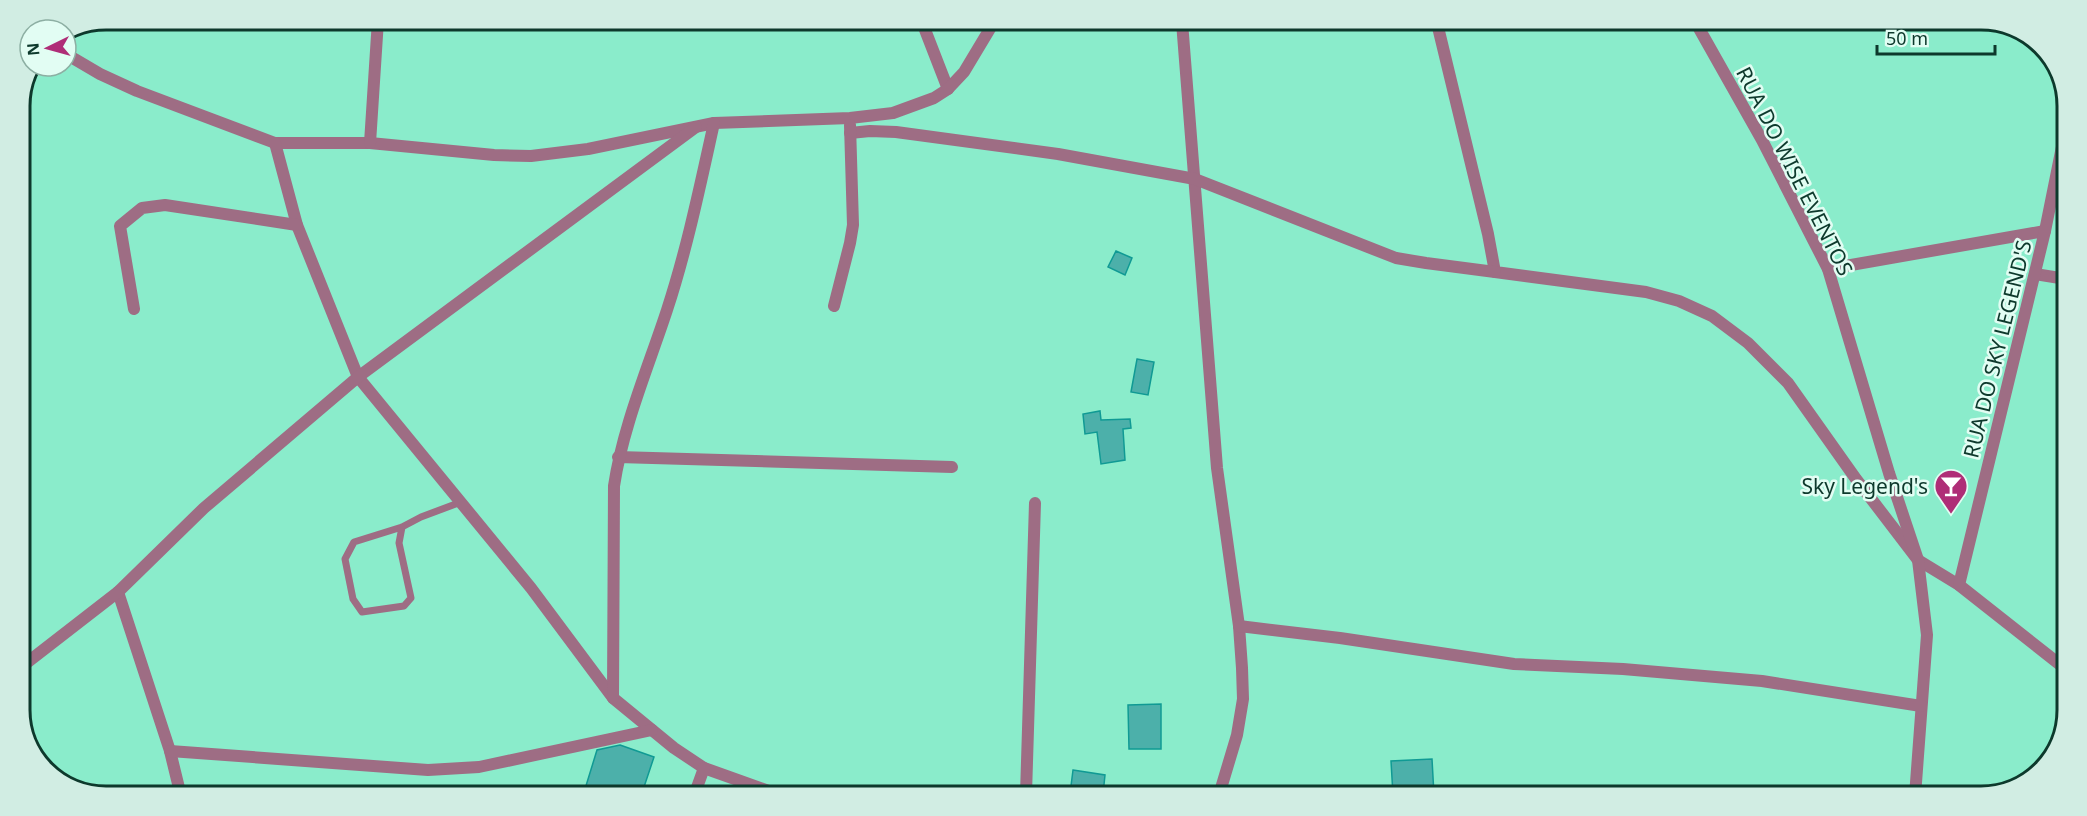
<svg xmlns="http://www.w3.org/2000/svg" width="2087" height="816" viewBox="0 0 2087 816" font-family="'Noto Sans',sans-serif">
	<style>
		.building { fill: #4cb0aa; stroke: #109a94; stroke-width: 1.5 }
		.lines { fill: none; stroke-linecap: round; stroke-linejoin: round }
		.lane { stroke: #9e6d84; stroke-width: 7 }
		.street { stroke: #9e6d84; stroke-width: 12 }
		.labels { text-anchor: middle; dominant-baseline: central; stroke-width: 5; stroke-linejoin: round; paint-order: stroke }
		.street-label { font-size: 21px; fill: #0d392c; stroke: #e2fdf3 }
		.poi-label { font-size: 21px; fill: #0d392c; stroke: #e2fdf3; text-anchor: end }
		.rim { fill: none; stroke: #0d392c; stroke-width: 3 }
	</style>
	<rect width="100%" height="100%" fill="#8aeccb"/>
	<g class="building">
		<polygon points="1116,251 1132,258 1125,275 1108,267"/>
		<polygon points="1137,359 1154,362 1148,395 1131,392"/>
		<polygon points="1100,411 1101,420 1130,419 1131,428 1123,429 1125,460 1101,464 1097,432 1085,434 1083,414"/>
		<polygon points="1161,704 1161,749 1129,749 1128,705"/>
		<polygon points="620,745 654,757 642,793 598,793 585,789 597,750"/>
		<polygon points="1432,759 1434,795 1393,795 1391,761"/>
		<polygon points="1073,770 1105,775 1103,794 1070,794"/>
	</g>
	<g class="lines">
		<polyline class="lane" points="402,527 399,543 411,598 404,606 362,612 353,599 345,559 354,542 402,527 421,517 461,502"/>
		<g class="street">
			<polyline points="922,22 948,89"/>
			<polyline points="1182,22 1217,468 1239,626 1242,668 1243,699 1237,735 1219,795"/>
			<polyline points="1437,23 1488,234 1495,272 1646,292 1679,301 1712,316 1748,343 1788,383 1856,479 1918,560 1959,585 2063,667"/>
			<polyline points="1696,23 1762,140 1828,269 1889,473 1918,560 1927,635 1915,796"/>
			<polyline points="66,54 100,74 137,91 275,143 370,143 494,155 531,156 588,149 714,123 850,118 893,113 934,98 948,89 964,72 994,22"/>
			<polyline points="850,133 870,131 896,132 1058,154 1195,179 1396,258 1426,263 1495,272"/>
			<polyline points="275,143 297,225 358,377 531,588 613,698 674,748 704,768 777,794"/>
			<polyline points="370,143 378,20"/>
			<polyline points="1828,269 2045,231"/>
			<polyline points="2035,274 2066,279"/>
			<polyline points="834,306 850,243 853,225 850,125"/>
			<polyline points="134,309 120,226 142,208 165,205 297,225"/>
			<polyline points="618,457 952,467"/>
			<polyline points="1959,585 2045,231 2067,122"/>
			<polyline points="118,592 170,751 180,792"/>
			<polyline points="1239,626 1340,638 1514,664 1623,669 1762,681 1921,706"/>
			<polyline points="20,668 118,592 204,508 358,377 696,127"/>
			<path d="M 613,698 L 614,486 C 623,426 648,368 667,310 C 687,249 700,186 714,123"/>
			<polyline points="170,751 428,770 479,767 652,730"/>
			<polyline points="695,793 704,768"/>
			<polyline points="1026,794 1035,503"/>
		</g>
	</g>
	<defs>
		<g id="bar-pin" transform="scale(1.725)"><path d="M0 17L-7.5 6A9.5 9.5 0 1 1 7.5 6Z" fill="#af2d77" stroke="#e2fdf3"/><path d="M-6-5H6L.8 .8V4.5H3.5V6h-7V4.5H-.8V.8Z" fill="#fff"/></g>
	</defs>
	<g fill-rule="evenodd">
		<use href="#bar-pin" x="1951" y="486"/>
	</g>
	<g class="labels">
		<g class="street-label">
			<text transform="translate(1795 171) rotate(63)">RUA DO WISE EVENTOS</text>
			<text transform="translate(1997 349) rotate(-76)">RUA DO SKY LEGEND'S</text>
		</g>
		<g class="poi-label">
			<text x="1928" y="486">Sky Legend's</text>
		</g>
	</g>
	<path d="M0 0H2087V816H0ZM106 30H1981A76 76 0 0 1 2057 106V710A76 76 0 0 1 1981 786H106A76 76 0 0 1 30 710V106A76 76 0 0 1 106 30Z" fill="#d1ede3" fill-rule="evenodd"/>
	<path class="rim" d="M106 30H1981A76 76 0 0 1 2057 106V710A76 76 0 0 1 1981 786H106A76 76 0 0 1 30 710V106A76 76 0 0 1 106 30Z"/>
	<g transform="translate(48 48) rotate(265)"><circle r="28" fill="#e2fdf3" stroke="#8dafa3" stroke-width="1.5"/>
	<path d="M0-4.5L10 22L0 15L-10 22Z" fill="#af2d77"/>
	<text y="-9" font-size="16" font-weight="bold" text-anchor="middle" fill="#0d392c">N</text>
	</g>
	<path d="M1877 45v9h118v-9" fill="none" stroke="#0d392c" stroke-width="3"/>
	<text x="1886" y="45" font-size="18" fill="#0d392c" stroke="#e2fdf3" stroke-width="4.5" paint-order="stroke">50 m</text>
</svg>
